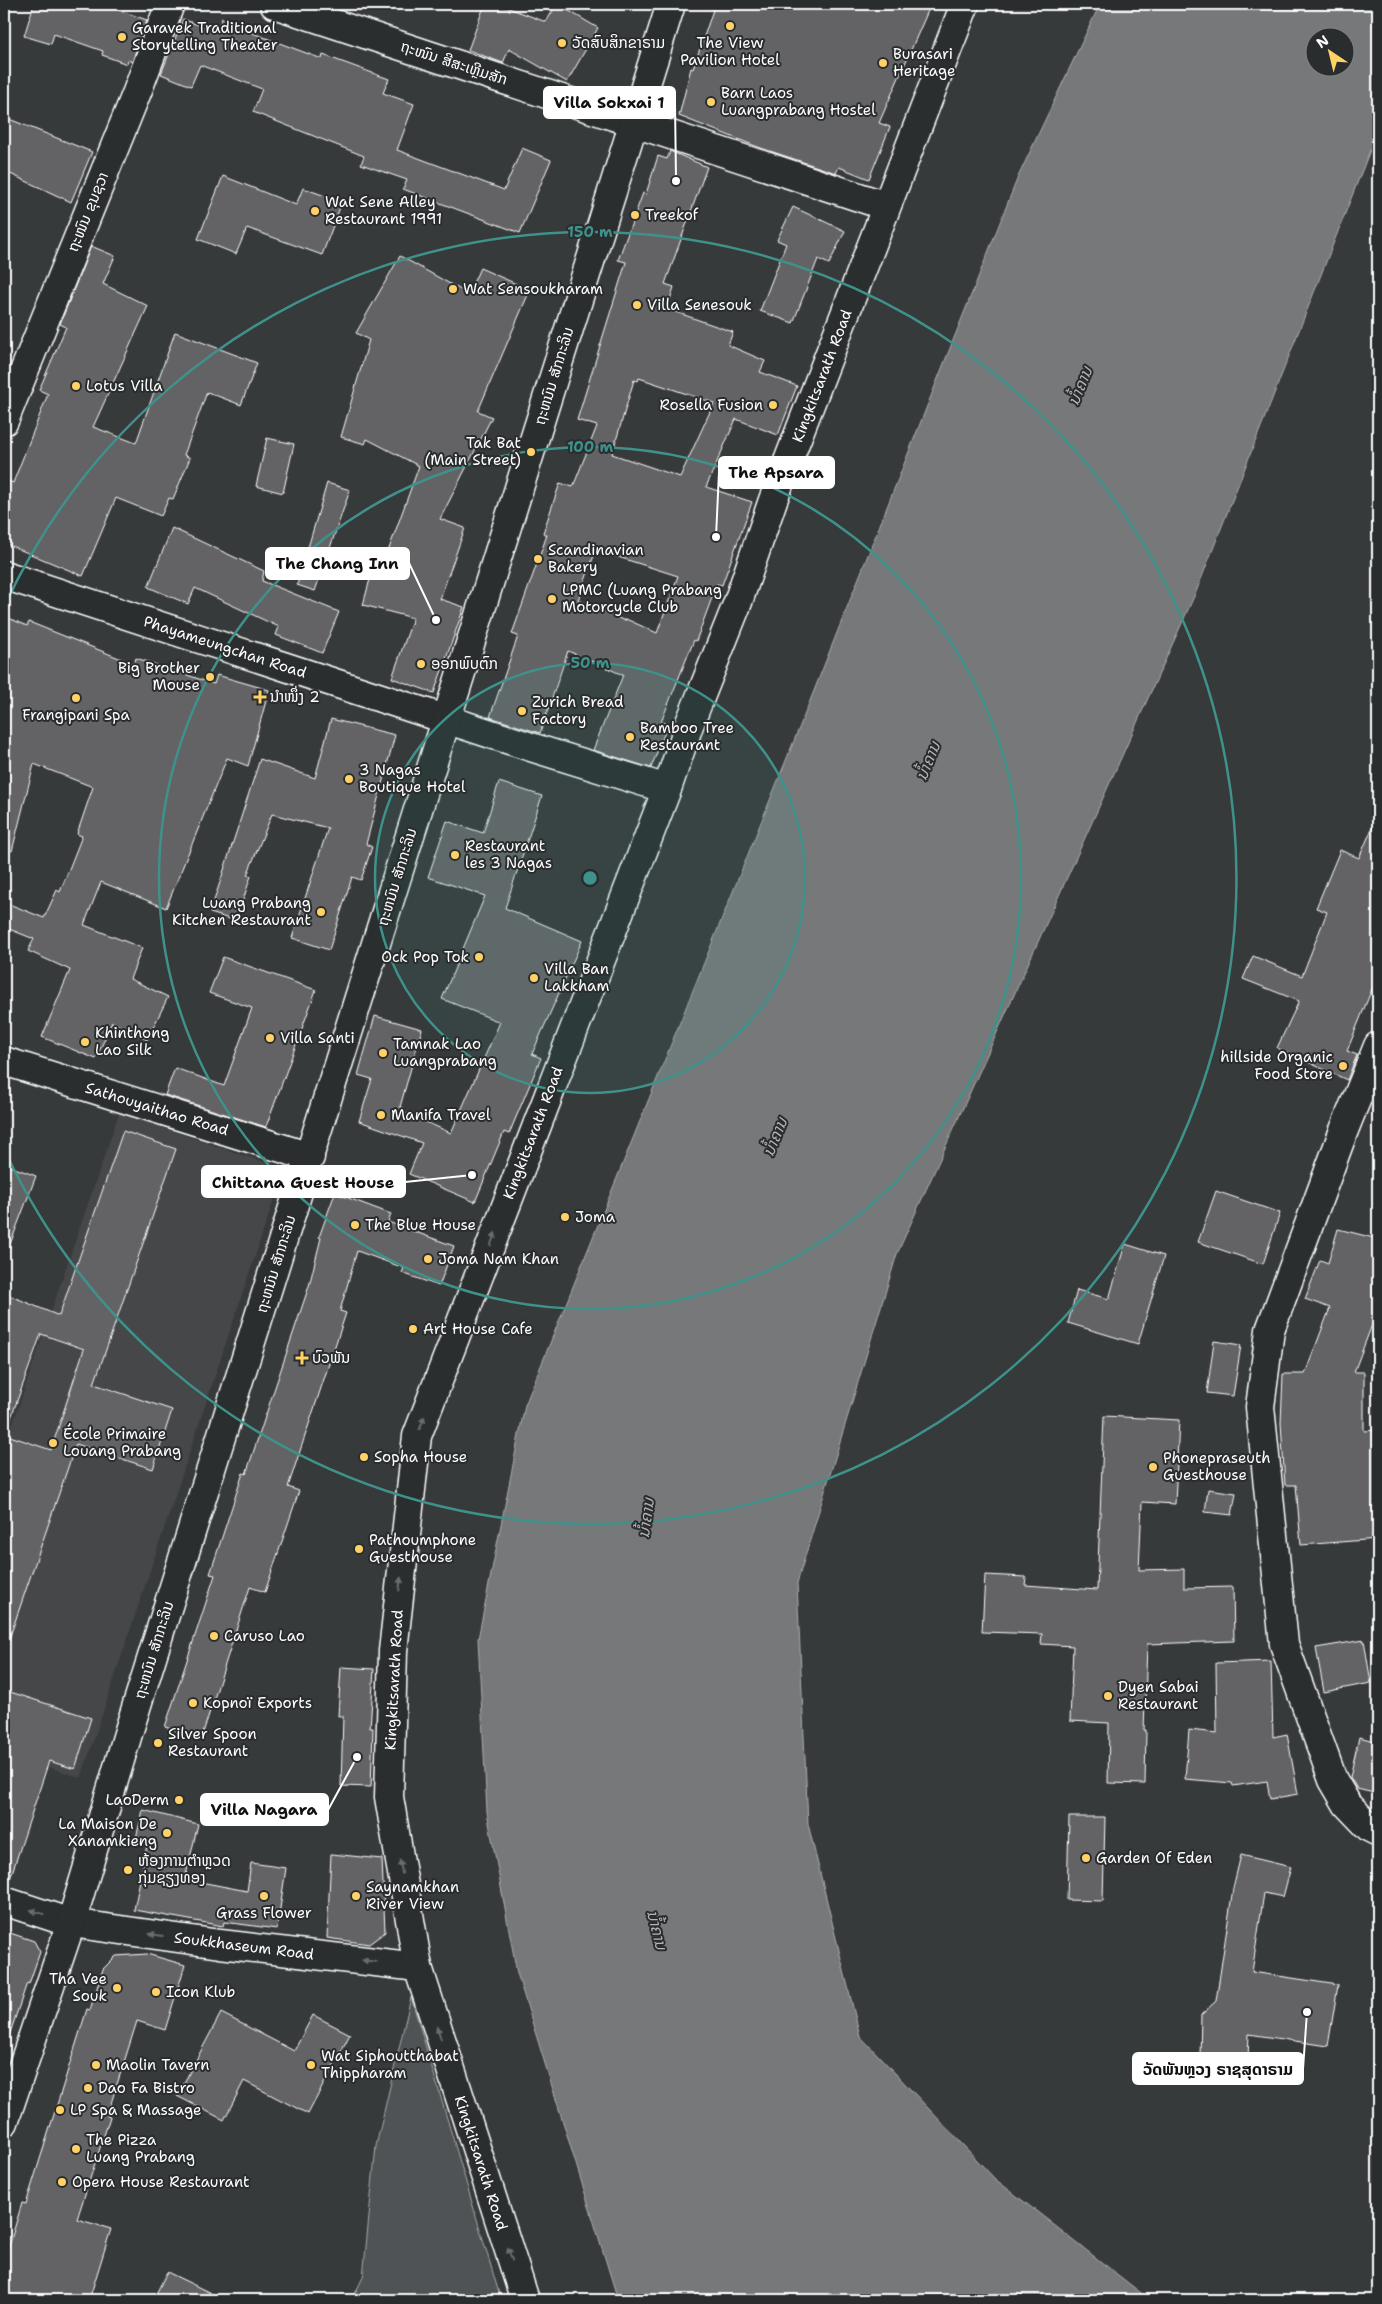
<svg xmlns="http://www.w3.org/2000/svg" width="1382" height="2304" viewBox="0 0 1382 2304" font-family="'Shantell Sans','Noto Sans Lao',sans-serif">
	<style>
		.built { fill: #444748; fill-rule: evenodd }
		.green { fill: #505354; stroke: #a8a9aa }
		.water { fill: #767879; stroke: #adaeaf; fill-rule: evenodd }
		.building { fill: #636465; stroke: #fff; fill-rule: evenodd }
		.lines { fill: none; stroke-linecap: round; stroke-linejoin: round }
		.minor-casing { stroke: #fff; stroke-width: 31 }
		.major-casing { stroke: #fff; stroke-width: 31 }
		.minor { stroke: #2a2d2e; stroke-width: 28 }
		.major { stroke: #2a2d2e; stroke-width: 28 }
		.oneway { fill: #6a6c6d }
		.ring { fill: none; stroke: #3f918b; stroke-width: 2.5 }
		.poi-dot { fill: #ffd166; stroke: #2a2d2e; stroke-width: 2 }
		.labels { text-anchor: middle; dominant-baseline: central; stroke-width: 4; stroke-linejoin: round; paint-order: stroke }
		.poi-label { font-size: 15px; fill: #fff; stroke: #2a2d2e; text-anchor: start }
		.street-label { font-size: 15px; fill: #fff; stroke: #2a2d2e }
		.water-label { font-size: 16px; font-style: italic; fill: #b4b5b5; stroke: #2a2d2e }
		.centre { fill: #3f918b; stroke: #2a2d2e; stroke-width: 2.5 }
		.ring-label { font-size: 15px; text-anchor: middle; font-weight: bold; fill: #3f918b; stroke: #2a2d2e; stroke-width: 4; stroke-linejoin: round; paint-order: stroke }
		.leader { fill: none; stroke: #fff; stroke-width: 2 }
		.callout-dot { fill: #fff; stroke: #2a2d2e; stroke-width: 2 }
		.callout { fill: #fff; stroke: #fff; stroke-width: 2 }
		.callout-label { font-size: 16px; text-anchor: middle; font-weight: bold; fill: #111 }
	</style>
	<rect width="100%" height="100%" fill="#373a3b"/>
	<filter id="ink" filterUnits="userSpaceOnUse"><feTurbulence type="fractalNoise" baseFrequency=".02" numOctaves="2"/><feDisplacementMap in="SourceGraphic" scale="10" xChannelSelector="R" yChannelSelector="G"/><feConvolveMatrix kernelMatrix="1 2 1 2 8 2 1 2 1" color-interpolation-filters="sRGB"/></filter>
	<g filter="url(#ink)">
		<path class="built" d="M 119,1113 L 284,1169 L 81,1778 L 4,1752 L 4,1653 L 71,1457 L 14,1437 L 4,1465 L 4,1449 ZM 175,1150 L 104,1356 L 52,1338 ZM 75,1378 L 172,1410 L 153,1468 Z"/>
		<polygon class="green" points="411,1997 501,2300 352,2300 363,2277 376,2146"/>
		<path class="water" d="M 1100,4 L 1378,4 L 1378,130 L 1196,592 L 897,1254 L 797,1583 L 808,1824 L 860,2036 L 995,2179 L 1150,2300 L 618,2300 L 517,1973 L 487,1812 L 478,1639 L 525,1405 L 802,721 L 1018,177 ZM 1314,38 L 1344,38 L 1344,68 L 1314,68 Z"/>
		<g class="building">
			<polygon points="34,4 101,4 147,20 132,62 128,60 127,64 102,55 103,51 54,34 51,44 24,36"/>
			<polygon points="485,4 498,4 546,22 557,4 598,28 567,82 509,49 503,63 468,50"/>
			<polygon points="715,4 931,4 879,123 890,127 869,179 839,167 836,173 758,147 679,116 691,68 693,69"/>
			<polygon points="222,18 251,29 250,32 322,59 323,55 389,79 383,93 414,104 397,150 504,190 522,148 551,160 520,233 403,189 407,180 361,164 364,156 253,112 262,89 200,65 191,86 161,74 183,19 216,32"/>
			<polygon points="4,117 92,152 71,202 4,171"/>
			<path d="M 670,151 L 707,167 L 665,284 L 674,287 L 667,309 L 733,332 L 728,345 L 765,361 L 760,372 L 797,386 L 778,435 L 736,419 L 706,487 L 752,502 L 722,585 L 717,584 L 696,641 L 694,640 L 661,722 L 668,724 L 651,768 L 593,750 L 623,675 L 568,651 L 540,733 L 490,717 L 518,636 L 512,634 L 547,535 L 543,533 L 560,483 L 573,487 L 597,426 L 577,420 L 626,262 L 618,260 L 643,193 L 646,194 L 658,156 L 667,159 ZM 639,378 L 714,403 L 680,477 L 612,454 L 634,380 L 638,381 ZM 596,550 L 678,576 L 657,633 L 626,619 L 625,621 L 578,600 Z"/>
			<polygon points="223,176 296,205 303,188 342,202 322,255 247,228 236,254 198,239"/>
			<polygon points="793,207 845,231 829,264 818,259 793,323 760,311 786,244 777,240"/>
			<polygon points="91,246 115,256 103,284 148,306 93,427 136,443 175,332 257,363 241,405 207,392 184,455 190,458 173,499 169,498 161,516 116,498 83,576 4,543 4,479 13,483 48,394 39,390 66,327 60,324"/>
			<polygon points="400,256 468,294 480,268 530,290 478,411 492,417 440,519 465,528 440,599 464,607 434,693 392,678 413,618 363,605 376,557 385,560 419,466 367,439 365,444 341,437 369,340 356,333"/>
			<polygon points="267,438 294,444 283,493 256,486"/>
			<polygon points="327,483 350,490 315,591 297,585"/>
			<polygon points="172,528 264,571 262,581 339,612 322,653 276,635 279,627 195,588 188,604 148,587"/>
			<polygon points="4,616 27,626 29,622 134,664 136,658 214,684 217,675 269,690 248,766 227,758 166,908 101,882 84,925 142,948 130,979 168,997 147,1040 112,1022 96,1059 42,1037 70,970 28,951 34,939 4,927 4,902 44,918 57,890 60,892 82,836 77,834 93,787 34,764 12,851 4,850"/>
			<polygon points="331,719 395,735 366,844 372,847 361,880 352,877 329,950 292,938 328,828 272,814 247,875 251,876 236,921 210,913 260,759 315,778"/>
			<polygon points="499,782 542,796 505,908 582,941 532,1054 541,1058 509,1134 504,1132 475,1202 409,1174 422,1143 359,1121 372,1079 358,1075 375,1016 422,1029 400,1107 404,1108 403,1112 451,1133 500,1022 442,999 485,896 428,877 447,821 483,833"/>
			<polygon points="1378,815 1378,974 1347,1051 1357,1055 1347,1080 1277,1048 1299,1001 1243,979 1253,956 1302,976 1327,912 1316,908 1340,850 1359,858"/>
			<polygon points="223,957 316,990 266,1127 165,1095 175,1068 224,1086 252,1008 209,993"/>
			<polygon points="123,1131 176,1149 94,1384 172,1410 153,1469 76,1444 8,1642 4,1641 4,1434 51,1450 84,1349 41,1334 7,1429 4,1428 4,1293 59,1316"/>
			<polygon points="4,1164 36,1176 6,1255 4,1255"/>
			<polygon points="1216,1191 1280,1213 1263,1264 1198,1242"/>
			<polygon points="335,1193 391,1214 388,1222 454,1246 439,1286 402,1273 404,1268 357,1251 340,1311 346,1313 288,1487 299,1491 265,1592 250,1587 201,1739 165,1727 215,1575 210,1574 243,1473 246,1474 309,1286 321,1238 319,1237"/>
			<polygon points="1338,1229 1378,1239 1378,1309 1354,1372 1364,1372 1364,1431 1378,1430 1378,1539 1301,1545 1296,1485 1285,1485 1281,1423 1283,1374 1305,1374 1330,1308 1305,1299 1320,1260 1328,1263"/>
			<polygon points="1125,1244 1164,1256 1138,1344 1068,1323 1077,1290 1109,1299"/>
			<polygon points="1214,1341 1241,1345 1233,1396 1207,1393"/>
			<polygon points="1104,1416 1179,1420 1175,1504 1142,1502 1139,1570 1184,1569 1184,1588 1233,1587 1234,1641 1147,1644 1144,1730 1146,1730 1145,1784 1108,1783 1109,1723 1070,1721 1073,1646 1041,1644 1042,1634 982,1632 985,1575 1026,1577 1025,1585 1097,1590"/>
			<polygon points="1208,1489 1236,1493 1232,1515 1205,1512"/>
			<polygon points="1364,1640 1371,1683 1324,1692 1316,1648"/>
			<polygon points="1271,1661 1273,1737 1287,1734 1298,1794 1270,1799 1267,1781 1233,1786 1232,1783 1185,1779 1189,1730 1217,1733 1216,1663"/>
			<polygon points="341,1667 374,1669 370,1728 373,1728 371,1787 341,1786 343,1716 338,1716"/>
			<polygon points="4,1690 91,1718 75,1769 49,1761 8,1885 4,1884"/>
			<polygon points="1359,1737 1378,1742 1378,1794 1357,1789 1350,1777"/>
			<polygon points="143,1810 198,1824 185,1879 247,1891 251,1863 286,1868 277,1929 224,1922 223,1926 134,1910 147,1845 135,1842"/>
			<polygon points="1069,1817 1105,1817 1103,1901 1067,1900"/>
			<polygon points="331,1854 382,1859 385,1932 369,1944 327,1938"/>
			<polygon points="1241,1855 1291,1867 1283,1897 1264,1893 1252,1972 1338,1985 1328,2046 1249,2034 1248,2059 1200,2057 1201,2015 1216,2001 1233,1888"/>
			<polygon points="4,1931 34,1941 40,1952 29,1984 27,1983 8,2039 4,2038"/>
			<polygon points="147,1954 185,1965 165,2030 137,2021 107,2116 110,2117 77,2219 111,2229 89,2300 4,2300 4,2263 22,2203 26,2204 87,2009 90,2010 103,1969 116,1956"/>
			<polygon points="221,2013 294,2051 313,2015 350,2034 308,2114 244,2081 224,2120 177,2096"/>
			<polygon points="167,2272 225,2300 153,2300"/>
		</g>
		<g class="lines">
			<g class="minor-casing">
				<g id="minor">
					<polyline points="274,4 886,206"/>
					<polyline points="4,421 137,92 170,4"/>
					<polyline points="4,575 534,748 667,789"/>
					<polyline points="1378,1046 1344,1130 1270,1330 1260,1407 1284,1644 1333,1780 1347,1804 1370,1828 1378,1832"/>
					<polyline points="4,1061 310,1157"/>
					<polyline points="4,1901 71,1923 220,1944 418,1967"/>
					<polyline points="525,2300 418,1967 389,1797 393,1651 417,1436 667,789 689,725 738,602 773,500 965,4"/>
				</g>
			</g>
			<g class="major-casing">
				<polyline id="major" points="4,2122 71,1923 130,1727 671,4"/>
			</g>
			<use href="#minor" class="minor"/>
			<use href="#major" class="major"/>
		</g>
		<defs><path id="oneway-solid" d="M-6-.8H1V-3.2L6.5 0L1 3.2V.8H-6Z" transform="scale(1.25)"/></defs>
		<g class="oneway">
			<use href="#oneway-solid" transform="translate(493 1239) rotate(-69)"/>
			<use href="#oneway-solid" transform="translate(422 1423) rotate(-69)"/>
			<use href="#oneway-solid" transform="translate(400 1584) rotate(-83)"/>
			<use href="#oneway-solid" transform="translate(401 1867) rotate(-99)"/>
			<use href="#oneway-solid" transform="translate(37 1912) rotate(-162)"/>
			<use href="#oneway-solid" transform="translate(156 1935) rotate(-172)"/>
			<use href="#oneway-solid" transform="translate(369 1961) rotate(-173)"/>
			<use href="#oneway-solid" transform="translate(439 2033) rotate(-108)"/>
			<use href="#oneway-solid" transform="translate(510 2254) rotate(-108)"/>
		</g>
	</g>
	<circle cx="590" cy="878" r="215" fill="#3f918b" fill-opacity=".12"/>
	<g class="ring">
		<circle cx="590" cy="878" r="215"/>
		<circle cx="590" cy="878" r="431"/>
		<path d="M5 605A646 646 0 1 1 5 1151"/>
	</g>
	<g class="poi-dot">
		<circle cx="730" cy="26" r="5"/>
		<circle cx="122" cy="37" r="5"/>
		<circle cx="562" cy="43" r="5"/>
		<circle cx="883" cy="63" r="5"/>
		<circle cx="711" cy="102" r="5"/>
		<circle cx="315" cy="211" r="5"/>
		<circle cx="635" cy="215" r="5"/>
		<circle cx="453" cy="289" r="5"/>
		<circle cx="637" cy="305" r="5"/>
		<circle cx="76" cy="386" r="5"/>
		<circle cx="773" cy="405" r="5"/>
		<circle cx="531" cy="452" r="5"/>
		<circle cx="538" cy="559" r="5"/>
		<circle cx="552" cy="599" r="5"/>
		<circle cx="421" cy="664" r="5"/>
		<circle cx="210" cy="677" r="5"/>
		<path d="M257.5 689.5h5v5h5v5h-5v5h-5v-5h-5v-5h5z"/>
		<circle cx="76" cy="698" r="5"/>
		<circle cx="522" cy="711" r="5"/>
		<circle cx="630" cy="737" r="5"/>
		<circle cx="349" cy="779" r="5"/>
		<circle cx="455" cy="855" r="5"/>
		<circle cx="321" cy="912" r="5"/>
		<circle cx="479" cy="957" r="5"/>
		<circle cx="534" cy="978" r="5"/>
		<circle cx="270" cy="1038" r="5"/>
		<circle cx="85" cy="1042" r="5"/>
		<circle cx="383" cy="1053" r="5"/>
		<circle cx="1343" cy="1066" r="5"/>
		<circle cx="381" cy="1115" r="5"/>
		<circle cx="565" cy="1217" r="5"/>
		<circle cx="355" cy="1225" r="5"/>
		<circle cx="428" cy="1259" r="5"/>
		<circle cx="413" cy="1329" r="5"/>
		<path d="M299.5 1350.5h5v5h5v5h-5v5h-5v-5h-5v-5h5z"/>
		<circle cx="53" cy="1443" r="5"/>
		<circle cx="364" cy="1457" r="5"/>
		<circle cx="1153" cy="1467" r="5"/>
		<circle cx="359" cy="1549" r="5"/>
		<circle cx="214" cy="1636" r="5"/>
		<circle cx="1108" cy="1696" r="5"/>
		<circle cx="193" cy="1703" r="5"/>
		<circle cx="158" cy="1743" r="5"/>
		<circle cx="179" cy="1800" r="5"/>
		<circle cx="167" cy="1833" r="5"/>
		<circle cx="1086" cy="1858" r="5"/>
		<circle cx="128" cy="1870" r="5"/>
		<circle cx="264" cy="1896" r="5"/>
		<circle cx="356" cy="1896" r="5"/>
		<circle cx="117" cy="1988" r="5"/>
		<circle cx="156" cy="1992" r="5"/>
		<circle cx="96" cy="2065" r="5"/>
		<circle cx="311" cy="2065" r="5"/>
		<circle cx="88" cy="2088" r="5"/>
		<circle cx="60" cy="2110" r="5"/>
		<circle cx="76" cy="2149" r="5"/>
		<circle cx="62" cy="2182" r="5"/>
	</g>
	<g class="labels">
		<g class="poi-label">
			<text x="132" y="28">Garavek Traditional<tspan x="132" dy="17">Storytelling Theater</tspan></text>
			<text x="572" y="43">ວັດສົບສິກຂາຣາມ</text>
			<text x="730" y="43" text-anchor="middle">The View<tspan x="730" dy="17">Pavilion Hotel</tspan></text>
			<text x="893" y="54">Burasari<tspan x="893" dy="17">Heritage</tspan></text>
			<text x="721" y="93">Barn Laos<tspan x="721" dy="17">Luangprabang Hostel</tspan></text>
			<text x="325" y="202">Wat Sene Alley<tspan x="325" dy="17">Restaurant 1991</tspan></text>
			<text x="645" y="215">Treekof</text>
			<text x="463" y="289">Wat Sensoukharam</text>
			<text x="647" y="305">Villa Senesouk</text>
			<text x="86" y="386">Lotus Villa</text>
			<text x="763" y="405" text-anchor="end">Rosella Fusion</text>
			<text x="521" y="443" text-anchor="end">Tak Bat<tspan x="521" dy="17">(Main Street)</tspan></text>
			<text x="548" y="550">Scandinavian<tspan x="548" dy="17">Bakery</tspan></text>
			<text x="562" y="590">LPMC (Luang Prabang<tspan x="562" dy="17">Motorcycle Club</tspan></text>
			<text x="431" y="664">ອອກພົບຕົກ</text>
			<text x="200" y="668" text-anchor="end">Big Brother<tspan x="200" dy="17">Mouse</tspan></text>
			<text x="270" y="697">ນຳໜຶ່ງ 2</text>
			<text x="532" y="702">Zurich Bread<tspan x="532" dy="17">Factory</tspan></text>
			<text x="76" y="715" text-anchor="middle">Frangipani Spa</text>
			<text x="640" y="728">Bamboo Tree<tspan x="640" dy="17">Restaurant</tspan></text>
			<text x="359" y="770">3 Nagas<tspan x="359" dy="17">Boutique Hotel</tspan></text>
			<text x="465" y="846">Restaurant<tspan x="465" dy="17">les 3 Nagas</tspan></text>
			<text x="311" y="903" text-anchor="end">Luang Prabang<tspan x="311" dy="17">Kitchen Restaurant</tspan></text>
			<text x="469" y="957" text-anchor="end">Ock Pop Tok</text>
			<text x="544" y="969">Villa Ban<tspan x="544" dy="17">Lakkham</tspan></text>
			<text x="95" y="1033">Khinthong<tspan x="95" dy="17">Lao Silk</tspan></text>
			<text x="280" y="1038">Villa Santi</text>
			<text x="393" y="1044">Tamnak Lao<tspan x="393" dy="17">Luangprabang</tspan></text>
			<text x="1333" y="1057" text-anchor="end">hillside Organic<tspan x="1333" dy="17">Food Store</tspan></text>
			<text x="391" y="1115">Manifa Travel</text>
			<text x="575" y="1217">Joma</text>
			<text x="365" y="1225">The Blue House</text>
			<text x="438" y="1259">Joma Nam Khan</text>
			<text x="423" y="1329">Art House Cafe</text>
			<text x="312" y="1358">ບົວພັນ</text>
			<text x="63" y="1434">École Primaire<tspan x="63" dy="17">Louang Prabang</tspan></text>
			<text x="374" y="1457">Sopha House</text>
			<text x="1163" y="1458">Phonepraseuth<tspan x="1163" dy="17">Guesthouse</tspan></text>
			<text x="369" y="1540">Pathoumphone<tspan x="369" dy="17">Guesthouse</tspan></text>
			<text x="224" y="1636">Caruso Lao</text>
			<text x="1118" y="1687">Dyen Sabai<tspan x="1118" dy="17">Restaurant</tspan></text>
			<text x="203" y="1703">Kopnoï Exports</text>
			<text x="168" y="1734">Silver Spoon<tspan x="168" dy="17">Restaurant</tspan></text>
			<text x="169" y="1800" text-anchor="end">LaoDerm</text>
			<text x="157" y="1824" text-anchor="end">La Maison De<tspan x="157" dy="17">Xanamkieng</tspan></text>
			<text x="1096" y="1858">Garden Of Eden</text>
			<text x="138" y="1861">ຫ້ອງການຕຳຫຼວດ<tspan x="138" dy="17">ກຸ່ມຊຽງທອງ</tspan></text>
			<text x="366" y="1887">Saynamkhan<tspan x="366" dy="17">River View</tspan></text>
			<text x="264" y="1913" text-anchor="middle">Grass Flower</text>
			<text x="107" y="1979" text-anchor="end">Tha Vee<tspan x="107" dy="17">Souk</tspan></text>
			<text x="166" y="1992">Icon Klub</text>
			<text x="321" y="2056">Wat Siphoutthabat<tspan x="321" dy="17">Thippharam</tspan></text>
			<text x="106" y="2065">Maolin Tavern</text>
			<text x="98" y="2088">Dao Fa Bistro</text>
			<text x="70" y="2110">LP Spa &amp; Massage</text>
			<text x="86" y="2140">The Pizza<tspan x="86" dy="17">Luang Prabang</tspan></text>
			<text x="72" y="2182">Opera House Restaurant</text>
		</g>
		<g class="street-label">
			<text transform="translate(454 63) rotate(18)">ຖະໜົນ ສີສະເຫຼີມສັກ</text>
			<text transform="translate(88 212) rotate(-68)">ຖະໜົນ ຂຸນຊວາ</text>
			<text transform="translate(554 376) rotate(-73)">ຖະຫນົນ ສັກກະລິນ</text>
			<text transform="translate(822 376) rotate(-69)">Kingkitsarath Road</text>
			<text transform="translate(225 647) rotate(18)">Phayameungchan Road</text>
			<text transform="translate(397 877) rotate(-73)">ຖະຫນົນ ສັກກະລິນ</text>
			<text transform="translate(157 1109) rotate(17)">Sathouyaithao Road</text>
			<text transform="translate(533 1133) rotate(-69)">Kingkitsarath Road</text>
			<text transform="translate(276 1264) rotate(-73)">ຖະຫນົນ ສັກກະລິນ</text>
			<text transform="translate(154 1650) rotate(-73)">ຖະຫນົນ ສັກກະລິນ</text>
			<text transform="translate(394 1680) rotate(-87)">Kingkitsarath Road</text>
			<text transform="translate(244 1946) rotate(7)">Soukkhaseum Road</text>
			<text transform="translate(481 2163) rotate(72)">Kingkitsarath Road</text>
		</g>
		<g class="water-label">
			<text transform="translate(1080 386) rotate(-68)">ນ້ຳຄານ</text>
			<text transform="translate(928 761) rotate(-68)">ນ້ຳຄານ</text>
			<text transform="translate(775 1137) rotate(-68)">ນ້ຳຄານ</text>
			<text transform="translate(646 1518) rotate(-82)">ນ້ຳຄານ</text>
			<text transform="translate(657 1930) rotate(76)">ນ້ຳຄານ</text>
		</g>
	</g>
	<circle cx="590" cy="878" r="8" class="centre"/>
	<g class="ring-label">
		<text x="590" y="237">150 m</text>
		<text x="590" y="452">100 m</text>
		<text x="590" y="668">50 m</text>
	</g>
	<path class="leader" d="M676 181L675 102M716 537L719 472M436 620L409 563M472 1175L405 1182M357 1757L328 1810M1307 2012L1303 2069"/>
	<g class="callout-dot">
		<circle cx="676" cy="181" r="5"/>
		<circle cx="716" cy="537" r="5"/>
		<circle cx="436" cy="620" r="5"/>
		<circle cx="472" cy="1175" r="5"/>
		<circle cx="357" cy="1757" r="5"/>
		<circle cx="1307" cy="2012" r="5"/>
	</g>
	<g class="callout">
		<rect x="544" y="87" width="131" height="31" rx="5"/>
		<rect x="719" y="457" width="115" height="31" rx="5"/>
		<rect x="266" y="548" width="143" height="31" rx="5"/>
		<rect x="202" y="1166" width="203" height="31" rx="5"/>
		<rect x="201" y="1794" width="127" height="31" rx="5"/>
		<rect x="1133" y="2053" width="170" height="31" rx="5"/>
	</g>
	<g class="callout-label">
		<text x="609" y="108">Villa Sokxai 1</text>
		<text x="776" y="478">The Apsara</text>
		<text x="337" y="569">The Chang Inn</text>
		<text x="303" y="1188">Chittana Guest House</text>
		<text x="264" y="1815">Villa Nagara</text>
		<text x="1218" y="2075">ວັດພັນຫຼວງ ຣາຊສຸດາຣາມ</text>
	</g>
	<rect width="1382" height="2304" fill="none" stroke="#2a2d2e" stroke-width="20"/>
	<rect x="10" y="10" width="1362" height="2284" fill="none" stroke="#fff" stroke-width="2" filter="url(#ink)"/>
	<g transform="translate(1330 52) rotate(325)"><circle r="24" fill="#2a2d2e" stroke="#7f8182"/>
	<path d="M0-4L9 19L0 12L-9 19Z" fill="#ffd166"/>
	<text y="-8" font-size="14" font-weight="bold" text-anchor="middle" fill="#ffffff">N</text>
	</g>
</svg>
